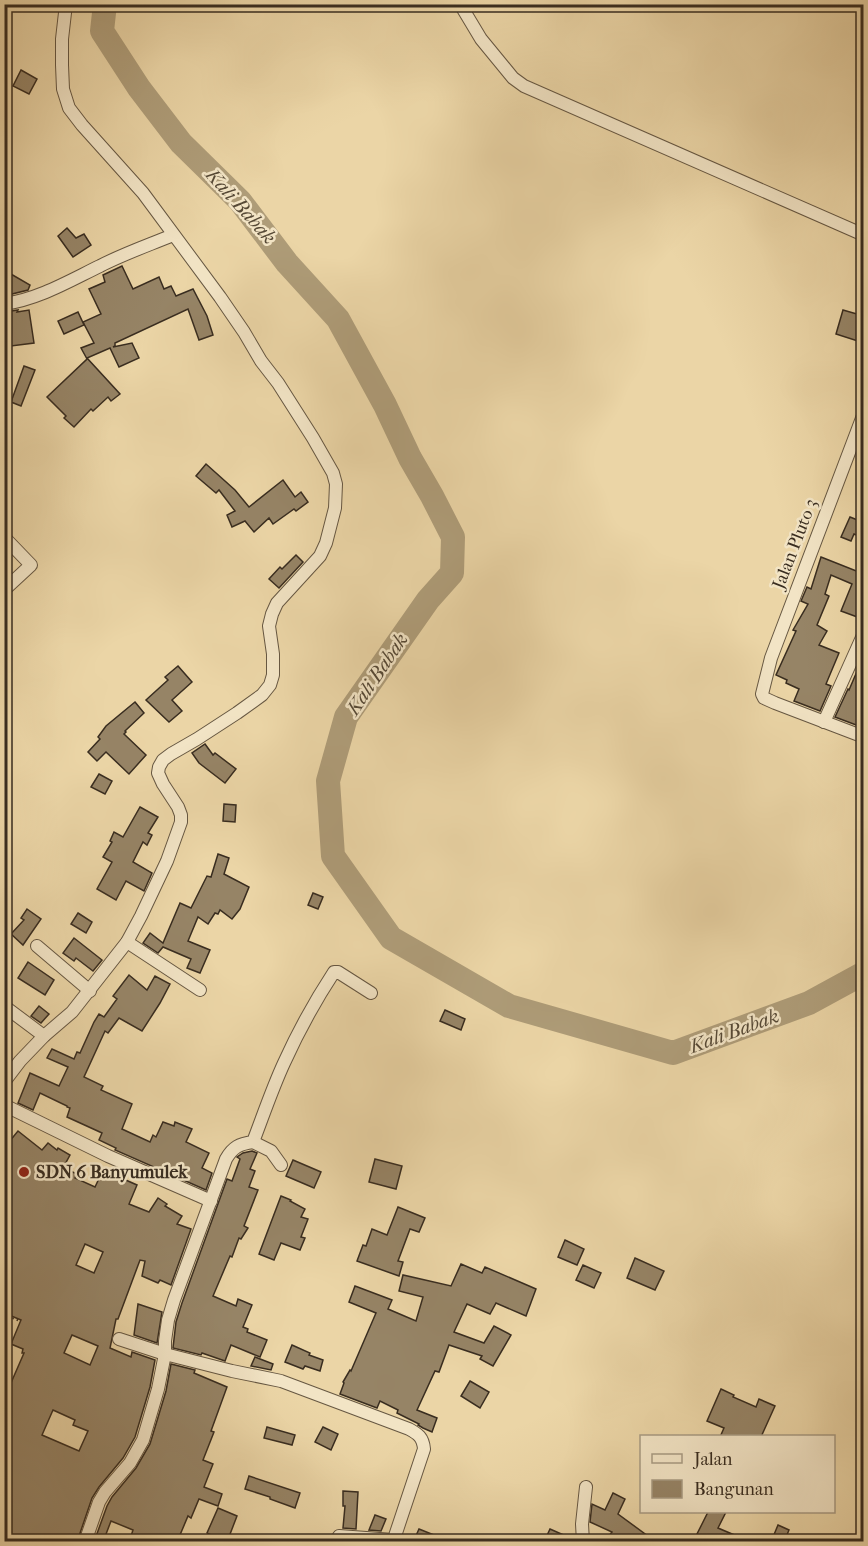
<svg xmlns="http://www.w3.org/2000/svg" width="868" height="1546" viewBox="0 0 868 1546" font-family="'IM FELL French Canon',serif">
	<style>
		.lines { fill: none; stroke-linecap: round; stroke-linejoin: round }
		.river { stroke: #ae9c78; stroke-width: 24 }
		.building { fill: #968466; stroke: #392d20; stroke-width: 1.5; fill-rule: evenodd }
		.street-casing { stroke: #665742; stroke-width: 14 }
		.path { stroke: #392d20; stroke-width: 2; stroke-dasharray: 1.5 3; stroke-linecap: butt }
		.street { stroke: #f2e4c5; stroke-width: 12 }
		.poi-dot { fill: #8f2418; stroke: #f2e4c5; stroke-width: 2 }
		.labels { text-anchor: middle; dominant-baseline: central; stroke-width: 5; stroke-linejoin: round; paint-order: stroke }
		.street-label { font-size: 18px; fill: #392d20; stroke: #f2e4c5 }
		.poi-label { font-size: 18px; font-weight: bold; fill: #392d20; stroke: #f2e4c5; text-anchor: start }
		.water-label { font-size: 20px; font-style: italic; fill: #564936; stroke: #f2e4c5 }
	</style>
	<rect width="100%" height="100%" fill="#ebd5a6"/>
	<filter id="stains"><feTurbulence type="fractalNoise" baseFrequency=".00333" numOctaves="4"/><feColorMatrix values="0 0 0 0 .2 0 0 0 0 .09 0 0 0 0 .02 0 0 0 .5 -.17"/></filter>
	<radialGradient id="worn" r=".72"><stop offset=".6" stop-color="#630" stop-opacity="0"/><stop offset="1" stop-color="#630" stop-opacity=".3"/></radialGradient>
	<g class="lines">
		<polyline class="river" points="105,4 102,31 139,88 181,143 240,201 287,263 338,319 385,405 410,458 432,496 453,537 452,573 428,600 346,717 328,781 333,856 391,938 509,1006 673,1053 809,1003 864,973"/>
	</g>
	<g class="building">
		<polygon points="21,70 37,79 29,94 13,86"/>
		<polygon points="67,228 76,238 84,234 91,245 73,257 58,236"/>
		<polygon points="122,266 133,289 159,277 164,289 171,286 176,296 193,289 207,316 213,335 199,340 188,309 115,343 115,346 113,347 132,343 139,358 119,367 110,348 87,358 120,394 111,401 108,397 93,411 91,409 74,427 64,418 66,416 47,397 87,359 81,348 94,343 83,322 101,314 89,289 105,282 103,275"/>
		<polygon points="4,270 30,285 28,290 4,296"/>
		<polygon points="18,310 17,312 29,310 34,343 11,346 10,338 4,339 4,312"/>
		<polygon points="843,310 864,316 864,343 836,334"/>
		<polygon points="78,312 84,325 64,334 58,321"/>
		<polygon points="24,366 35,370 21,406 11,402"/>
		<polygon points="206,464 235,490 249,507 283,480 295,497 301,492 308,502 296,511 294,509 273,524 269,518 254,532 245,521 232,527 227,515 235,511 219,490 216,493 196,476"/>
		<polygon points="850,517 860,521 859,524 864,526 864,538 854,534 851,541 841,537"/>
		<polygon points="296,555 303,562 279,588 269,579 280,567 282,569"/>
		<polygon points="821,557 864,574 864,608 860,618 841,611 852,584 831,575 825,594 829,596 817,625 827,631 819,645 839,653 826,684 831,686 820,711 794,701 799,689 786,683 787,680 776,675 796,631 793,630 808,604 801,601 807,587 811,589"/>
		<polygon points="864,655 864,728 835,717 848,689 849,690"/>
		<polygon points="178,666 192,682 172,700 182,711 169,722 146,700 168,680 165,677"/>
		<polygon points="135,702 144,713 125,731 126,732 124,734 146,755 129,774 106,752 97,761 88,752 100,739 98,737 106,726"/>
		<polygon points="205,744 213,755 215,753 236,769 225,783 199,763 192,753"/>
		<polygon points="99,774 112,781 105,794 91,787"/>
		<polygon points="224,804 236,805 235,822 223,821"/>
		<polygon points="140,807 158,817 148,833 152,835 147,845 143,842 133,862 152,873 144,891 126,881 116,900 97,889 112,862 103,857 112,842 110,841 114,832 123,837"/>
		<polygon points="218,854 229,858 224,874 249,887 240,909 232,919 220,910 218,914 215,913 208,924 198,917 188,941 210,950 200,973 187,968 191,959 163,947 158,953 143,943 150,933 163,943 180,903 191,908 207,876 211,877"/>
		<polygon points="313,893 323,897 318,909 308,905"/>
		<polygon points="27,909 41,919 23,945 11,934 24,920 21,918"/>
		<polygon points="78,913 92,922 86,933 71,924"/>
		<polygon points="74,938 102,960 93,971 76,958 74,961 63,953"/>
		<polygon points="28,962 54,980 45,995 18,978"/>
		<polygon points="129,975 147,990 155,976 170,984 160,1003 142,1031 119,1018 108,1033 105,1031 84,1077 103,1086 101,1090 132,1104 122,1129 150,1142 153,1135 156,1137 163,1122 174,1126 175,1122 192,1129 186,1142 209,1153 202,1168 212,1173 206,1190 115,1150 116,1148 99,1140 102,1133 67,1117 70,1108 67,1107 67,1106 40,1093 33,1110 18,1103 30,1073 59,1086 68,1067 47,1058 52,1049 74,1059 77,1052 80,1053 94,1022 99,1014 104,1017 117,999 113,996"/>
		<polygon points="39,1006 49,1014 41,1023 31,1016"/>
		<polygon points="445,1010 465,1019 461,1030 440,1021"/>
		<path d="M 18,1131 L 42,1150 L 48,1143 L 57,1150 L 58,1148 L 70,1155 L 63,1168 L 77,1174 L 75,1178 L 95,1187 L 103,1170 L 137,1185 L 129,1204 L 149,1212 L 158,1198 L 167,1204 L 165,1206 L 182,1216 L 177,1224 L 191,1229 L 171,1285 L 160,1280 L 158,1283 L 142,1276 L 145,1261 L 140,1260 L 118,1319 L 116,1319 L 110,1348 L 131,1357 L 132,1352 L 155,1360 L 150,1387 L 135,1437 L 123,1458 L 99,1487 L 92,1498 L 77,1542 L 17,1542 L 12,1535 L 4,1532 L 4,1399 L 24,1353 L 22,1353 L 23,1349 L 11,1344 L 21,1320 L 4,1313 L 4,1148 ZM 85,1244 L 103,1252 L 94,1273 L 76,1265 ZM 72,1335 L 98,1346 L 90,1365 L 64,1353 ZM 53,1410 L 75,1420 L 73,1425 L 88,1431 L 79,1451 L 42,1435 Z"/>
		<polygon points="252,1151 257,1153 250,1169 255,1171 249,1187 258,1190 244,1226 248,1228 241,1239 239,1238 232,1257 230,1256 213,1296 236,1306 238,1299 252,1305 243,1327 248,1329 247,1332 267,1340 260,1357 231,1345 225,1361 202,1353 201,1355 173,1348 176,1322 182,1303 227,1179 232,1181 240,1159 237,1157 243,1153"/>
		<polygon points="375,1159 402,1166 396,1189 369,1182"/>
		<polygon points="293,1160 321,1172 314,1188 286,1176"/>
		<polygon points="281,1196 291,1200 290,1201 305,1209 301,1217 308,1219 301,1237 305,1238 300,1250 281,1243 274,1260 259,1254"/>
		<polygon points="398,1207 425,1218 419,1232 410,1229 398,1261 403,1262 399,1276 357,1261 363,1245 366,1246 372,1229 387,1235"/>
		<polygon points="565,1240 584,1249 577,1265 558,1257"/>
		<polygon points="635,1258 664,1271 655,1290 627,1278"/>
		<polygon points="461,1264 482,1273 485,1267 536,1289 526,1316 496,1303 490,1314 467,1304 454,1332 484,1343 494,1326 511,1335 493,1366 480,1359 482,1356 449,1345 439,1372 435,1371 417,1410 437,1418 432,1432 423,1428 418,1425 419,1424 397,1413 398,1410 380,1401 377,1408 340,1394 344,1383 343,1382 350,1370 351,1371 376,1313 349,1302 355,1286 392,1300 388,1309 416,1321 423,1297 399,1291 403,1275 451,1286"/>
		<polygon points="583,1265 601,1273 594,1288 576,1280"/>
		<polygon points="138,1304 162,1312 157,1343 134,1335"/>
		<polygon points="292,1345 310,1353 309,1355 323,1360 320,1371 305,1366 303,1369 285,1362"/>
		<polygon points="255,1357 273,1364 271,1370 251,1366"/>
		<polygon points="171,1364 195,1370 194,1373 227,1387 211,1431 214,1432 203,1460 213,1464 204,1487 222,1494 218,1506 199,1499 191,1518 188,1516 177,1542 129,1542 133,1530 111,1521 103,1542 94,1542 107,1506 112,1497 136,1468 150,1444 166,1391"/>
		<polygon points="470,1381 489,1392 480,1408 461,1396"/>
		<polygon points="721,1389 734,1395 733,1397 756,1407 759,1399 775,1406 761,1437 720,1437 724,1428 707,1421"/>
		<polygon points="267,1427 295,1435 292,1445 264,1438"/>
		<polygon points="323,1427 338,1434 331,1450 315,1442"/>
		<polygon points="249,1476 300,1493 295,1508 270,1499 270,1497 245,1489"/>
		<polygon points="343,1491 358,1492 356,1529 343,1528 345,1506 343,1506"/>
		<polygon points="613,1493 625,1499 618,1514 656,1542 604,1542 612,1532 590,1522 592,1504 605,1510"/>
		<polygon points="218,1508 237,1516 227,1542 210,1542 213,1536 207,1533"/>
		<polygon points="708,1512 726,1512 718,1528 751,1542 712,1542 697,1534"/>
		<polygon points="375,1515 386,1519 381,1531 369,1530"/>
		<polygon points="778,1525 789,1530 784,1542 773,1537"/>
		<polygon points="419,1529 449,1541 449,1542 422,1542 415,1538"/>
		<polygon points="550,1529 575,1540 575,1542 544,1542"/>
	</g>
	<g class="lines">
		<g class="street-casing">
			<g id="street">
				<polyline points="460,4 481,39 513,78 524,86 864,235"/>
				<path d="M 4,304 C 39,299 69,281 100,266 C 123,254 149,245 173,235"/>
				<polyline points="864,413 771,658 762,694 764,698 775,703 864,737"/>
				<polyline points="4,537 31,565 4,590"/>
				<polyline points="824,722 864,633"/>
				<polyline points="127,942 200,990"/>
				<polyline points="37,946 90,991"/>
				<polyline points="4,1006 44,1036"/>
				<polyline points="4,1082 20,1061 44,1036 72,1012 127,942 141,916 167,861 181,822 181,815 178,807 163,784 158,773 159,767 163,760 171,754 197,739 237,713 262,695 270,685 273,675 273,654 269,626 272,614 277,603 320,556 326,543 335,508 336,484 333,473 313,438 278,383 261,361 244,332 220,297 143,193 82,125 69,108 63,89 62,65 62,39 66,4"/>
				<polyline points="4,1105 108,1156 211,1201"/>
				<polyline points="253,1142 271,1151 281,1165"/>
				<path d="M 119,1339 L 165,1354 L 232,1371 L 281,1381 L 409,1429 C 418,1434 423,1437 424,1449 L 393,1542"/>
				<polyline points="339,1536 393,1540"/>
				<polyline points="4,1540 7,1542"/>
				<path d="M 85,1542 L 99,1502 L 105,1492 L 130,1463 L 143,1440 L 158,1389 L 165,1354 L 165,1341 L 168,1320 L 174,1300 L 226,1159 C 233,1147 239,1144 253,1142 C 263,1116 272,1089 284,1063 C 298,1032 315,1001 334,972 L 338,972 L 371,993"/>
				<polyline points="583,1542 582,1524 586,1487"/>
			</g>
		</g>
		<polyline class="path" points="4,1315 20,1321"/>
		<use href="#street" class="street"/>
	</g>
	<circle class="poi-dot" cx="24" cy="1172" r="6"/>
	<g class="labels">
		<g class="street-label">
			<text transform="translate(795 544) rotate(-69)">Jalan Pluto 3</text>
		</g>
		<g class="poi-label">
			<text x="36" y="1172">SDN 6 Banyumulek</text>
		</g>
		<g class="water-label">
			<text transform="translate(241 206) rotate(48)">Kali Babak</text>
			<text transform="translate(377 674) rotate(-56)">Kali Babak</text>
			<text transform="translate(734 1031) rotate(-20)">Kali Babak</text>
		</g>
	</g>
	<rect width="868" height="1546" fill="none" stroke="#ebd5a6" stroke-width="24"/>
	<rect x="6" y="6" width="856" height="1534" fill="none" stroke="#392d20" stroke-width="3"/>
	<rect x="12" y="12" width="844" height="1522" fill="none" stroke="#392d20" stroke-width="1.5"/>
	<rect x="640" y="1435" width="195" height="78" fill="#f2e4c5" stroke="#a89b83" stroke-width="1.5"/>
	<rect x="652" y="1454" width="30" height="9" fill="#f2e4c5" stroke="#a89b83" stroke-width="1.5"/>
	<text x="694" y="1465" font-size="18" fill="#392d20">Jalan</text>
	<rect x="652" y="1480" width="30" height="18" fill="#968466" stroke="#a89b83" stroke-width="1.5"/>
	<text x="694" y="1495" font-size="18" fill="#392d20">Bangunan</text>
	<rect width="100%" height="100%" filter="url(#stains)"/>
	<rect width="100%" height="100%" fill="url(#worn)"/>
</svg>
